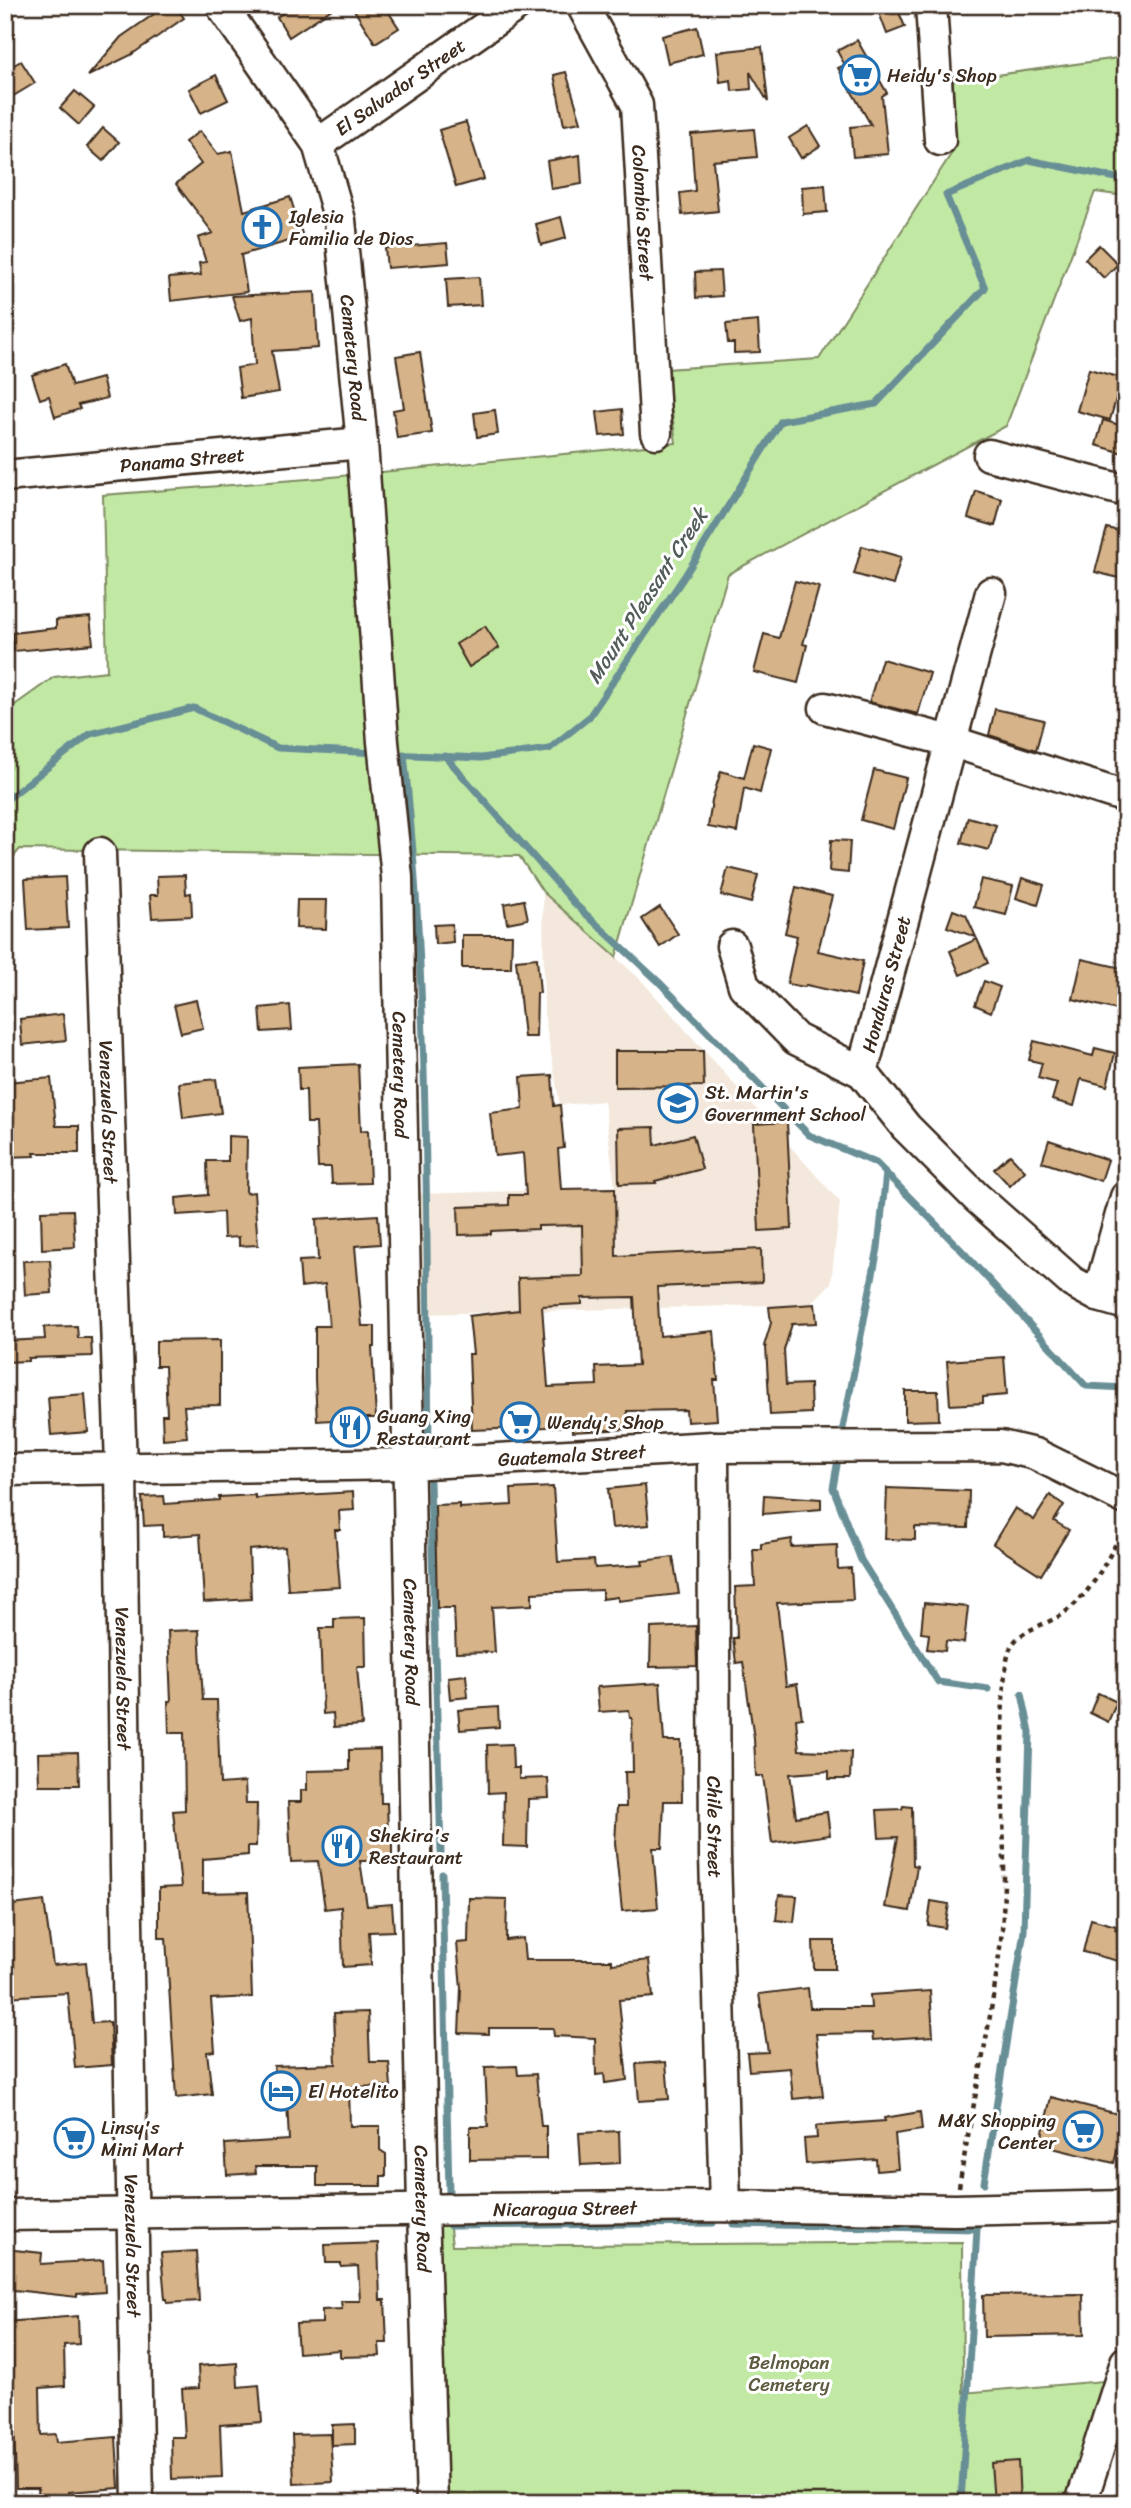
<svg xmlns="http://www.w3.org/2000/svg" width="1131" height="2508" viewBox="0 0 1131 2508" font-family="Sriracha,sans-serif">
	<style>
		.built { fill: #f3e8db }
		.green { fill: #c2e9a4; stroke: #7e8a61; stroke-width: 2 }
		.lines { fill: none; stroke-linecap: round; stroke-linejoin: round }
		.stream { stroke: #688e96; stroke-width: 7 }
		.building { fill: #d6b388; stroke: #3b2a1e; stroke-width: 2; fill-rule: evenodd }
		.minor-casing { stroke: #3b2a1e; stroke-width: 35 }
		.path { stroke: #3b2a1e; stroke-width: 4.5; stroke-dasharray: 5 5; stroke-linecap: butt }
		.minor { stroke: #fff; stroke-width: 30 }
		.labels { text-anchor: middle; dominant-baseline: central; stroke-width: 6; stroke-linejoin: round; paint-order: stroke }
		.poi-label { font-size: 19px; fill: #3b2a1e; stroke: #fff; text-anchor: start }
		.street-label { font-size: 19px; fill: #3b2a1e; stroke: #fff }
		.park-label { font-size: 19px; fill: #5d5a40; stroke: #fff }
		.water-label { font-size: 21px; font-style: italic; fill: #525c5a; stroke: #fff }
	</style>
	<rect width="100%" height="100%" fill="#fff"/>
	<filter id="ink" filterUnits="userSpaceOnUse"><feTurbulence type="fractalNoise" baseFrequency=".0143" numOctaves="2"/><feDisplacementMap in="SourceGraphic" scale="14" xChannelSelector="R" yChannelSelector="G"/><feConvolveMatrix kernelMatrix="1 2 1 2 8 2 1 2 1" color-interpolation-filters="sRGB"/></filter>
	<g filter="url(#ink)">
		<polygon class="built" points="543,892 640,979 840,1202 831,1283 811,1304 421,1314 418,1194 615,1188 604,1101 560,1105 544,1013"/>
		<g class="green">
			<polygon points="1126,57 1126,196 1095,192 1006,426 728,574 616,957 543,892 519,856 20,849 5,867 5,712 54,677 107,671 103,495 321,478 676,443 666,369 819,359 955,148 953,81"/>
			<polygon points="448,2211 452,2246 962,2242 963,2393 1103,2381 1072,2503 428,2503 426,2214"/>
		</g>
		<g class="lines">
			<g class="stream">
				<polyline points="390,754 481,758 549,749 589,717 684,577 781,421 876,404 985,288 946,195 1029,160 1126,180"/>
				<path d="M 404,754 C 429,984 426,1215 429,1446"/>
				<polyline points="445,756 576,905 659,982 809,1135 876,1163 966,1255 1086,1386 1126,1388"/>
				<polyline points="5,801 90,734 194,708 278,748 378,753"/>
				<polyline points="843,1428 878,1248 886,1173"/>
				<polyline points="837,1465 833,1488 861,1560 938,1682 988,1689"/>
				<polyline points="430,1482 441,1852"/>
				<polyline points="442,1874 449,2193"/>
				<polyline points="984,2183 1024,1931 1030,1732 1022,1694"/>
				<polyline points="733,2224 977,2229 961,2503"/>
				<polyline points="450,2226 713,2223"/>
			</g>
		</g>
		<g class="building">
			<polygon points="167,5 175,5 184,18 131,55 88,76 121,37"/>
			<polygon points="295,5 338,5 289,37 277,17"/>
			<polygon points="351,5 384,5 399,28 375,43"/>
			<polygon points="876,5 896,5 905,27 887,34"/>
			<polygon points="697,27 703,54 668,63 662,36"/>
			<polygon points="857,40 887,93 882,96 888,154 853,157 850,127 871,125 838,68 845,65 837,51"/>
			<polygon points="762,47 768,102 750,72 751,89 732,91 731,80 720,82 717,52"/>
			<polygon points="21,61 35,83 5,101 5,70"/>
			<polygon points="566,72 581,122 564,125 554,75"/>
			<polygon points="216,75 228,100 201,113 189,89"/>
			<polygon points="75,91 94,107 79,125 60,108"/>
			<polygon points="466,122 484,179 456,187 439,130"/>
			<polygon points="808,126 820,146 801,158 789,138"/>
			<polygon points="103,128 119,142 103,161 87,147"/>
			<polygon points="754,129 757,157 713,161 718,211 682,215 680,193 695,191 691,134"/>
			<polygon points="200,131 218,154 232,151 244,211 290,197 303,237 241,255 247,292 171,301 169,278 201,275 199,263 206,262 198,238 213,233 176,184 201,164 185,142"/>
			<polygon points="580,155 582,184 551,189 547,161"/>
			<polygon points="825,185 827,212 803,214 802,187"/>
			<polygon points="561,217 566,238 541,245 536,224"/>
			<polygon points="447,243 449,263 387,268 385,248"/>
			<polygon points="1099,245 1118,264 1104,278 1085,259"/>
			<polygon points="720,271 722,296 696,298 695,272"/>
			<polygon points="479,277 481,305 448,307 446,279"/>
			<polygon points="315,292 318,348 272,351 279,392 241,398 237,368 255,365 252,318 240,321 232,296"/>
			<polygon points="758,321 760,352 734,353 734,343 728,343 726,324"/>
			<polygon points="420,352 432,433 397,438 393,410 404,408 396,356"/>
			<polygon points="65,364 72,386 102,378 107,398 78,405 80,409 55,417 49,396 40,399 32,375"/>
			<polygon points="1089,369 1122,378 1110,420 1077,411"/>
			<polygon points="622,409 624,434 600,436 597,412"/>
			<polygon points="495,410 498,434 477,437 474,413"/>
			<polygon points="1103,420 1126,427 1126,454 1096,445"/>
			<polygon points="976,491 1002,499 995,526 968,518"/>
			<polygon points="1107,528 1126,533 1126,580 1095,572"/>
			<polygon points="862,546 901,557 893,585 854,574"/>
			<polygon points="795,581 819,587 803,644 807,645 798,683 754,672 764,634 779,638"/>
			<polygon points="90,617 93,644 14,651 12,633 56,628 56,620"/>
			<polygon points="485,626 499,648 469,667 456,644"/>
			<polygon points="882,659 930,673 918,714 869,702"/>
			<polygon points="995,709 1044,720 1036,750 989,735"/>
			<polygon points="753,743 771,748 760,793 744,788 737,832 708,827 712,800 721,771 744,778"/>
			<polygon points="874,770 906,778 893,829 861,820"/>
			<polygon points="968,817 996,825 989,850 961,843"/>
			<polygon points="831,840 850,841 848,873 829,871"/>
			<polygon points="728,868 758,875 751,903 721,895"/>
			<polygon points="185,875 186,894 191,893 192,916 152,918 150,895 158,895 157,876"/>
			<polygon points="65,877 68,928 28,930 25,879"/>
			<polygon points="1022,878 1044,885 1038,905 1016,898"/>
			<polygon points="981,879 1013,886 1006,915 974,907"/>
			<polygon points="796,887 832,896 818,951 863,961 856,996 806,985 805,987 787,984 797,936 785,933"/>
			<polygon points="297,900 327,900 326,929 296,928"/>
			<polygon points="524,900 528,919 507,923 504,904"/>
			<polygon points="660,907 678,934 660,947 642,919"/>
			<polygon points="953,910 966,915 976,937 947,927"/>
			<polygon points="452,924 453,942 435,944 434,925"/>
			<polygon points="462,935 512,935 511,968 462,968"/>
			<polygon points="977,939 988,963 960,975 950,951"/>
			<polygon points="537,958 540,993 537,993 536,1037 524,1037 516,960"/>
			<polygon points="1082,959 1126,969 1126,991 1121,1011 1073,999"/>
			<polygon points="984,981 1000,987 991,1012 975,1005"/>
			<polygon points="196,1000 203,1028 181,1033 174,1005"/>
			<polygon points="290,1005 292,1030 262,1032 260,1008"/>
			<polygon points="63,1014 66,1040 22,1045 20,1019"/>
			<polygon points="1034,1041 1093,1056 1095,1048 1115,1053 1107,1086 1081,1079 1074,1106 1052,1100 1057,1083 1038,1078 1042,1063 1029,1060"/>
			<polygon points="615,1051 703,1051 704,1086 615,1087"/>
			<polygon points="358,1064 361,1131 368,1130 370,1183 332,1184 331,1167 318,1167 316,1123 307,1123 306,1090 299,1090 298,1067"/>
			<path d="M 552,1075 L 554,1106 L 560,1105 L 564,1148 L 558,1149 L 561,1189 L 615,1188 L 616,1256 L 761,1249 L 762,1282 L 657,1287 L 660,1336 L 714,1331 L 718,1380 L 714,1380 L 717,1420 L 687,1422 L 686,1410 L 627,1411 L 628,1429 L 572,1432 L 572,1426 L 472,1430 L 469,1354 L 473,1354 L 469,1316 L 519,1310 L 518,1278 L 583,1276 L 582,1225 L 538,1226 L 538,1229 L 491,1231 L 491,1234 L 459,1235 L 458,1207 L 509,1205 L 509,1195 L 526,1195 L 523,1153 L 495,1156 L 490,1113 L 523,1109 L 521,1077 ZM 634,1297 L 638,1365 L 596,1367 L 597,1385 L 548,1387 L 542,1306 L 582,1304 L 582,1298 Z"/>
			<polygon points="51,1078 56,1126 79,1126 79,1153 34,1153 35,1156 5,1157 5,1135 11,1135 7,1082"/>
			<polygon points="216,1079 221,1113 183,1118 179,1083"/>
			<polygon points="787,1122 792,1229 759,1231 754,1124"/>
			<polygon points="654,1127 655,1145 693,1135 702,1169 655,1181 656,1183 619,1184 618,1128"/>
			<polygon points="228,1136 247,1137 246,1193 254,1192 258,1245 239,1246 239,1237 224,1238 223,1212 177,1215 176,1198 208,1195 207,1161 228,1161"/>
			<polygon points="1049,1140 1108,1160 1101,1181 1042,1162"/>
			<polygon points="1010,1155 1025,1171 1010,1186 994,1169"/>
			<polygon points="73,1210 75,1247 42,1249 41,1211"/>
			<polygon points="378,1215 380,1244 355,1246 362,1326 375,1326 375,1347 372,1347 376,1418 367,1418 368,1433 333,1435 332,1420 317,1421 315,1380 315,1326 329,1326 325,1284 301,1287 299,1261 318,1260 316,1219"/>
			<polygon points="50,1260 52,1293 25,1295 23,1261"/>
			<polygon points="815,1304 817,1323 792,1324 784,1350 786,1385 810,1384 811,1413 770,1415 766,1347 764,1346 771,1323 769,1307"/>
			<polygon points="77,1326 78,1338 91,1338 92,1356 28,1358 28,1361 5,1362 5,1341 45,1339 44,1327"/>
			<polygon points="220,1340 220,1405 184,1406 187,1437 163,1439 162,1415 167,1415 165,1366 156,1366 156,1341"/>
			<polygon points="1004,1357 1007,1395 983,1397 983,1403 950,1405 947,1361"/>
			<polygon points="905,1391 938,1391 939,1420 905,1421"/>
			<polygon points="85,1394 88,1432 51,1435 48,1397"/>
			<polygon points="645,1485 649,1525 612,1528 608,1489"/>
			<polygon points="553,1487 558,1562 594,1560 595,1568 643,1565 642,1561 673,1557 679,1594 618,1601 618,1597 602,1599 602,1590 532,1593 532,1605 492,1607 495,1652 456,1653 454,1608 437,1608 435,1505 459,1504 459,1508 512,1505 511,1489"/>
			<polygon points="887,1488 969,1491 968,1528 915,1527 915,1540 885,1539"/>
			<polygon points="353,1492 354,1510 339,1511 340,1530 335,1530 340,1587 288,1590 285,1547 249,1550 251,1599 204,1602 200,1534 163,1537 163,1525 144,1526 142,1497 164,1496 165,1504 219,1500 219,1497 255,1495 255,1498"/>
			<polygon points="764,1495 821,1499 821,1509 763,1514"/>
			<polygon points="1050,1495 1064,1505 1054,1521 1069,1530 1041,1575 993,1544 1015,1508 1034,1520"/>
			<polygon points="792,1539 791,1547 837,1545 838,1569 851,1568 853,1600 777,1603 786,1686 797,1684 802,1718 796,1719 799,1750 851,1752 850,1779 829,1779 829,1771 790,1774 796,1817 827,1812 830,1835 772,1843 763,1776 756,1776 754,1739 743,1662 736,1663 733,1638 737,1638 735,1587 755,1586 753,1549 761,1549 761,1544"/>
			<polygon points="924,1603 968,1607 964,1643 946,1641 945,1651 927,1649 929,1634 921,1633"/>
			<polygon points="365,1618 366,1667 357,1667 362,1725 334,1727 333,1713 323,1714 320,1628 334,1628 334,1619"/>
			<polygon points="696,1626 697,1666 650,1667 651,1628"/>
			<polygon points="199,1630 203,1700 217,1700 220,1784 245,1782 246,1804 257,1804 256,1846 248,1846 248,1855 203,1859 203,1893 248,1892 252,1997 211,1999 215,2051 207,2052 212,2094 176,2098 166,1938 159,1938 159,1888 181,1887 173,1811 185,1810 184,1733 169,1733 168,1701 171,1701 168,1631"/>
			<polygon points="466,1675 468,1697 450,1699 448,1677"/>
			<polygon points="660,1683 664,1741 681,1741 682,1801 664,1801 662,1848 653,1848 658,1908 622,1911 615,1843 617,1807 626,1807 625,1772 633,1772 632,1718 630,1718 629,1710 599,1712 597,1687"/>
			<polygon points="1098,1693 1117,1702 1108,1722 1090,1713"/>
			<polygon points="498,1707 499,1727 460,1730 458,1710"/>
			<polygon points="512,1744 513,1768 519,1768 519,1779 548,1778 549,1798 528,1799 527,1847 503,1846 504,1792 488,1793 487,1745"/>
			<polygon points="380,1749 381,1803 387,1803 388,1832 392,1832 392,1857 369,1857 369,1861 360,1861 367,1906 392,1904 394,1931 369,1932 371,1965 343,1967 341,1907 325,1909 318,1861 291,1862 288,1802 301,1802 301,1790 307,1790 307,1771 349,1770 349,1750"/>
			<polygon points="78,1752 79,1785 39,1785 38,1753"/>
			<polygon points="903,1806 912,1807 913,1865 917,1866 910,1911 885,1907 898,1837 879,1838 877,1810 902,1809"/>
			<polygon points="779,1895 797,1896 794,1922 776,1920"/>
			<polygon points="469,1898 507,1899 506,1940 523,1938 525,1960 612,1960 612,1964 649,1960 653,1997 619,2000 627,2080 605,2083 604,2074 596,2075 595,2038 554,2036 553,2028 489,2028 489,2034 459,2033 461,1988 457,1943 468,1942"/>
			<polygon points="44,1901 53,1965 86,1962 92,2023 110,2022 112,2065 75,2068 68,1993 7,1997 5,1952 9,1951 5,1927 5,1906"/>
			<polygon points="931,1901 949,1904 945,1928 928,1925"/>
			<polygon points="1091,1919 1116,1926 1115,1930 1126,1934 1126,1963 1083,1952"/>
			<polygon points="813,1941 835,1941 835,1969 814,1969"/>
			<polygon points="808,1988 810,2008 871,2008 870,1995 930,1991 933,2036 873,2040 872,2033 816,2034 823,2096 793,2099 790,2068 749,2071 747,2053 768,2052 759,1994"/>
			<polygon points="368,2012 370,2062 389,2062 391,2086 349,2087 350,2126 380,2126 380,2150 386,2154 386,2176 381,2176 381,2186 317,2186 317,2166 255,2166 256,2173 227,2175 225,2144 289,2140 287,2102 276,2103 274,2066 336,2064 334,2013"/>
			<polygon points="666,2062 669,2099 639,2101 636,2064"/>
			<polygon points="517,2066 518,2075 536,2074 541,2126 546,2126 546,2159 470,2160 470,2127 488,2127 485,2067"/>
			<polygon points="1051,2097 1126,2116 1114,2163 1040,2145"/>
			<polygon points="920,2112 922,2130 895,2134 898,2169 877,2171 876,2159 806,2164 804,2139 817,2138 816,2126 885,2121 884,2118"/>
			<polygon points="619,2131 620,2163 581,2165 579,2133"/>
			<polygon points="378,2243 380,2300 385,2300 387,2343 379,2343 380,2356 340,2357 340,2350 298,2353 296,2324 322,2323 322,2310 342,2309 341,2301 360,2301 358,2266 341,2267 341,2263 326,2263 325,2245"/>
			<polygon points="5,2249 42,2253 41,2264 103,2260 105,2292 77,2294 77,2297 5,2289"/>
			<polygon points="196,2251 199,2301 167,2303 167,2299 165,2299 161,2253"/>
			<polygon points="1083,2294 1084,2335 984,2337 983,2295"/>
			<polygon points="78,2316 79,2344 64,2345 65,2386 40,2388 41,2435 56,2434 57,2442 116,2437 119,2488 69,2492 70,2503 39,2503 38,2488 16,2488 12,2354 5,2354 5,2322"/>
			<polygon points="237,2363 238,2387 259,2385 262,2422 220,2425 222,2477 172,2479 171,2437 185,2437 182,2389 199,2388 198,2366"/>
			<polygon points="355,2424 355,2444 332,2445 332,2425"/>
			<polygon points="330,2434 333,2482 294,2484 292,2435"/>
			<polygon points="1018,2461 1020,2503 994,2503 991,2463"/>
		</g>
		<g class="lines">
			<g class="minor-casing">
				<g id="minor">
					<path id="s1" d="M 221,5 L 318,144 L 340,220 L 362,443 L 383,742 L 397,877 L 423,2210 L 432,2503"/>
					<path id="s2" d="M 582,5 L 637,105 L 656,433"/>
					<polyline points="931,5 940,140"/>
					<path id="s3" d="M 318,144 L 517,5"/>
					<polyline points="989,455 1126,491"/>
					<path id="s4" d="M 5,476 L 362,443"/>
					<polyline points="825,708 950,741 1126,797"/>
					<path id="s5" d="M 100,853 L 121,1467 L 126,1869 L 138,2503"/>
					<polyline points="732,946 744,986 796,1039 862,1072 906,1127 976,1197 1072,1282 1098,1296 1126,1304"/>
					<path id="s6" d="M 862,1072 L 991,593"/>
					<polyline points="1098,1296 1126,1197"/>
					<path id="s7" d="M 713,1447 L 715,1856 L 725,2206"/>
					<path id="s8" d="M 5,1470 L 408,1464 L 713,1447 L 1001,1446 L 1035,1454 L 1126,1499"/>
					<path id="s9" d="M 5,2215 L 725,2206 L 955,2210 L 1126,2206"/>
					<polyline points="1081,2503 1126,2362"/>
				</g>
			</g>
			<path class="path" d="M 959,2187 C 973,2102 993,2016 1002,1930 C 1005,1892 1004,1852 1003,1814 C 1003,1782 998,1668 1012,1645 C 1022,1629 1046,1625 1061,1615 C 1093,1594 1108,1557 1126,1525"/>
			<use href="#minor" class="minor"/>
		</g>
	</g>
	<defs>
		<g id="supermarket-ring" transform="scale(2.0125)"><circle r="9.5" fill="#fff" stroke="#1f6fb2" stroke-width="1.5"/><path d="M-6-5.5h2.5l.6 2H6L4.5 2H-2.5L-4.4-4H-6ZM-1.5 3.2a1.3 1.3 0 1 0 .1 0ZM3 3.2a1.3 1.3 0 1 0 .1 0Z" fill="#1f6fb2"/></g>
		<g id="church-ring" transform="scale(2.0125)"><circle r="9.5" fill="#fff" stroke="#1f6fb2" stroke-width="1.5"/><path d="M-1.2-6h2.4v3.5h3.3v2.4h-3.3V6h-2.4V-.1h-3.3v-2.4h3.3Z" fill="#1f6fb2"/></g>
		<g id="school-ring" transform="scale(2.0125)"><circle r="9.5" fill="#fff" stroke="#1f6fb2" stroke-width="1.5"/><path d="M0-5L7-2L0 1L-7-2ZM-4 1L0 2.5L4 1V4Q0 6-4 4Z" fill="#1f6fb2"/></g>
		<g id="restaurant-ring" transform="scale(2.0125)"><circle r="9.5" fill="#fff" stroke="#1f6fb2" stroke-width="1.5"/><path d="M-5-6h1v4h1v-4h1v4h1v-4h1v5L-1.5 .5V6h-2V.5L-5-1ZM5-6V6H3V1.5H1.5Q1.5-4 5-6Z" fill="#1f6fb2"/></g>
		<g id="hotel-ring" transform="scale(2.0125)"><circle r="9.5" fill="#fff" stroke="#1f6fb2" stroke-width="1.5"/><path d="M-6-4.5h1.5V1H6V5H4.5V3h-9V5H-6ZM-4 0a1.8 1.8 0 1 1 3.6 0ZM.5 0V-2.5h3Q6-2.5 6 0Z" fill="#1f6fb2"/></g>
	</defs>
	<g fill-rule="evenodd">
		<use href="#supermarket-ring" x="860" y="75"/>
		<use href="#church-ring" x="262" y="227"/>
		<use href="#school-ring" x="678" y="1103"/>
		<use href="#supermarket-ring" x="520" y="1422"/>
		<use href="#restaurant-ring" x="350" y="1427"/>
		<use href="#restaurant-ring" x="342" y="1846"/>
		<use href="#hotel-ring" x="281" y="2091"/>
		<use href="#supermarket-ring" x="1083" y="2131"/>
		<use href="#supermarket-ring" x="74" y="2138"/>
	</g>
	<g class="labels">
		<g class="poi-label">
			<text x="887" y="75">Heidy's Shop</text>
			<text x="289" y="216">Iglesia<tspan x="289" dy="22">Familia de Dios</tspan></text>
			<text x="705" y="1092">St. Martin's<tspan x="705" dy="22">Government School</tspan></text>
			<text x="377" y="1416">Guang Xing<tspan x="377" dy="22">Restaurant</tspan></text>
			<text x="547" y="1422">Wendy's Shop</text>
			<text x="369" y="1835">Shekira's<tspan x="369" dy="22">Restaurant</tspan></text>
			<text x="308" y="2091">El Hotelito</text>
			<text x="1056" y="2120" text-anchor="end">M&amp;Y Shopping<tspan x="1056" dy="22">Center</tspan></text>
			<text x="101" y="2127">Linsy's<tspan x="101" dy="22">Mini Mart</tspan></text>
		</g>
		<g class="street-label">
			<text stroke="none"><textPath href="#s3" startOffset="100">El Salvador Street</textPath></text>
			<text stroke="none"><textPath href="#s2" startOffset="222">Colombia Street</textPath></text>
			<text stroke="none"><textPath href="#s1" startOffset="387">Cemetery Road</textPath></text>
			<text stroke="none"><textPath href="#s4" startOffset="178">Panama Street</textPath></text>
			<text stroke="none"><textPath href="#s6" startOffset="91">Honduras Street</textPath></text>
			<text stroke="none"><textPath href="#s1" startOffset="1106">Cemetery Road</textPath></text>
			<text stroke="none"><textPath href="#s5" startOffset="259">Venezuela Street</textPath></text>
			<text stroke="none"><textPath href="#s8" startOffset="567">Guatemala Street</textPath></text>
			<text stroke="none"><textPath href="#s1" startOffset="1673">Cemetery Road</textPath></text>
			<text stroke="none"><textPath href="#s5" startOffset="826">Venezuela Street</textPath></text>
			<text stroke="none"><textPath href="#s7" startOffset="380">Chile Street</textPath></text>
			<text stroke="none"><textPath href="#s1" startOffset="2240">Cemetery Road</textPath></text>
			<text stroke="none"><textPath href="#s9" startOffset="560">Nicaragua Street</textPath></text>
			<text stroke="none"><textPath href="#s5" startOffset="1393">Venezuela Street</textPath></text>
		</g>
		<g class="park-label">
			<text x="789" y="2362">Belmopan<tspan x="789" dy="22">Cemetery</tspan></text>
		</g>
		<g class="water-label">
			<text transform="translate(647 596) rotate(-57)">Mount Pleasant Creek</text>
		</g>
	</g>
	<rect width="1131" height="2508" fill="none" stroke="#fff" stroke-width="28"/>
	<rect x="14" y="14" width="1103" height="2480" fill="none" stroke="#3b2a1e" stroke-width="2.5" filter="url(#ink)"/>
</svg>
